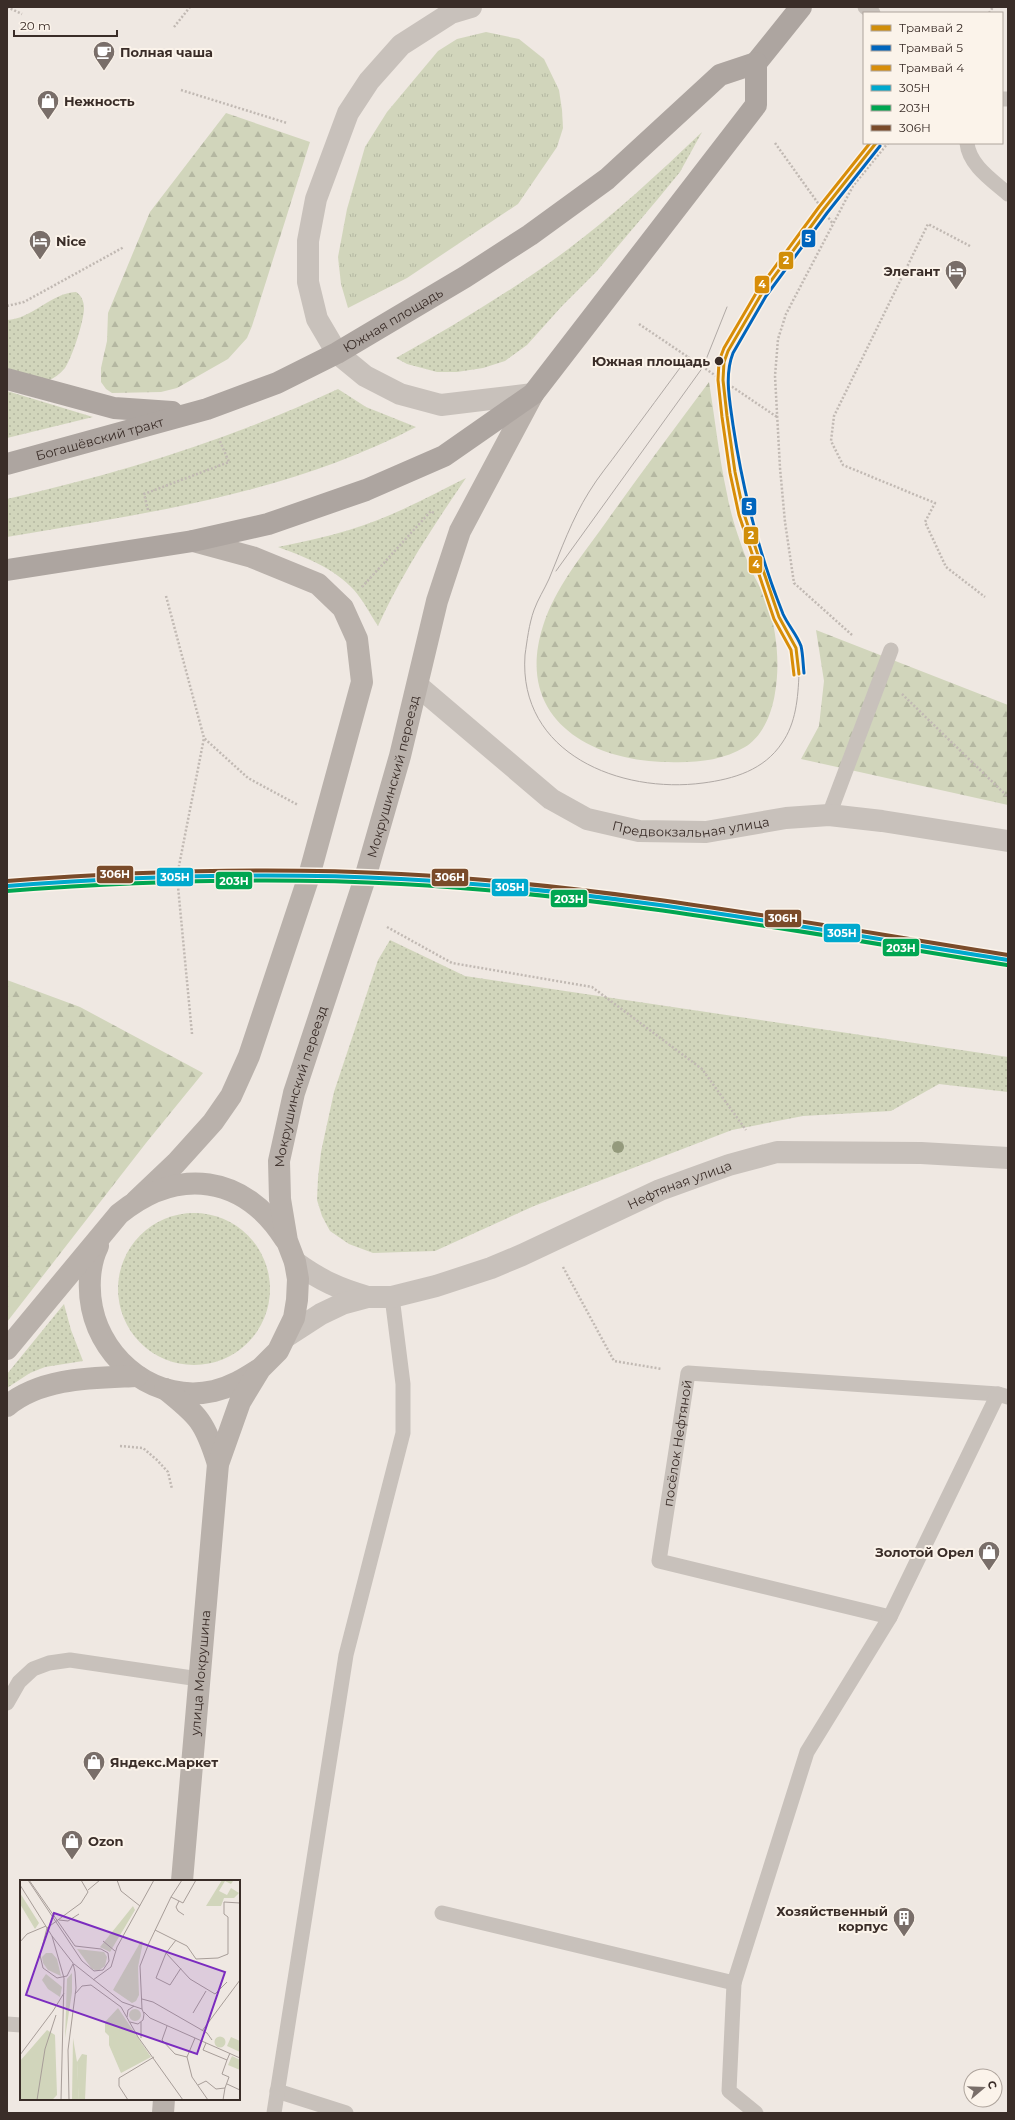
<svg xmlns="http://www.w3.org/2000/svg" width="1015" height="2120" viewBox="0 0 1015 2120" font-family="Montserrat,sans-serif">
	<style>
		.grass { fill: url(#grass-dots) }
		.forest { fill: url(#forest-firs) }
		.park { fill: url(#park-tufts) }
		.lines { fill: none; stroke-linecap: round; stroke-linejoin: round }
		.path { stroke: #c1b9b3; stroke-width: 2.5; stroke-dasharray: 2 2; stroke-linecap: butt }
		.lane { stroke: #c8c1bb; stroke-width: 15 }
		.street { stroke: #c8c1bb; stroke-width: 22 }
		.secondary { stroke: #b9b1ab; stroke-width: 22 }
		.primary { stroke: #ada5a0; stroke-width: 22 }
		.tram { stroke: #b0a9a5; stroke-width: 1 }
		.rail-1-casing { stroke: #fbf3ea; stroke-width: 7 }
		.rail-2-casing { stroke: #fbf3ea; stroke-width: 7 }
		.rail-3-casing { stroke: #fbf3ea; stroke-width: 7 }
		.rail-1 { stroke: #00a9ce; stroke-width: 4 }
		.rail-2 { stroke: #00a651; stroke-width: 4 }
		.rail-3 { stroke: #7a4b2a; stroke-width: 4 }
		.tram-1-casing { stroke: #fbf3ea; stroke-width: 6 }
		.tram-2-casing { stroke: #fbf3ea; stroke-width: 6 }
		.tram-3-casing { stroke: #fbf3ea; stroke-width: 6 }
		.tram-1 { stroke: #d18e08; stroke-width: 3 }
		.tram-2 { stroke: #0065bd; stroke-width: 3 }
		.tram-3 { stroke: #d88d08; stroke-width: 3 }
		.tree { fill: #949a7c }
		.stop-dot { fill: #3a2d28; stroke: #fbf3ea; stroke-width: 1.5 }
		.labels { text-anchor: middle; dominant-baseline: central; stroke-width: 4; stroke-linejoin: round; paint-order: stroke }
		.poi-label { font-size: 13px; font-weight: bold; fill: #3a2d28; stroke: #fbf3ea; text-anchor: start }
		.street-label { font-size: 13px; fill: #3a2d28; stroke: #fbf3ea }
		.stop-label { font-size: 13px; font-weight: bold; fill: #3a2d28; stroke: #fbf3ea; text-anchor: end }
		.inset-road { fill: none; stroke: #a79d98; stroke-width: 1 }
		.view { fill: #7b2cbf; fill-opacity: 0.15; stroke: #7b2cbf; stroke-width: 2 }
		.inset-edge { fill: none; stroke: #3a2d28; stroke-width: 2 }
		.line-badge { stroke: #fbf3ea; stroke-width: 1.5 }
		.badge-label { font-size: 11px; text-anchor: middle; font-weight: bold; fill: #fff }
	</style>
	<defs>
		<pattern id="grass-dots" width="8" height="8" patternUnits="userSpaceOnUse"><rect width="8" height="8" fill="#d1d5bb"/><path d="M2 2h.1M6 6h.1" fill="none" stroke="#b4b7a1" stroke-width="1.8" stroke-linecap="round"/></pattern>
		<pattern id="forest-firs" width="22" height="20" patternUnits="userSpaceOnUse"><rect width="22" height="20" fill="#d1d5bb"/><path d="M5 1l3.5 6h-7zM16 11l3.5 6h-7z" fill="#b4b7a1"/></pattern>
		<pattern id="park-tufts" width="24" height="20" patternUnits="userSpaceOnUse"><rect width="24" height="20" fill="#d1d5bb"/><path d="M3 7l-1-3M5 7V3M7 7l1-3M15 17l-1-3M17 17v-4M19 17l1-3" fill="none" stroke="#b4b7a1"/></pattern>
	</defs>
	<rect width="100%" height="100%" fill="#efe8e2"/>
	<g class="grass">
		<path d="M 702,132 L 680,172 L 657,200 L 597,271 L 562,306 L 527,345 L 505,361 L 483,368 L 457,372 L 437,372 L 407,364 L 396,358 C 455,325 513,290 567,250 C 615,214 659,173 702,132 Z"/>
		<path d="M 76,292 C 81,295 84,301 84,308 C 84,321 72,358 65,368 C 60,374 54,378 48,381 L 7,368 L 7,320 C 32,319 51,293 76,292 Z"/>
		<path d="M 338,389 L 366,407 L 416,427 C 287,494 149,513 7,537 L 7,499 C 121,473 232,439 338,389 Z"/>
		<polygon points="7,391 93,417 7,438"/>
		<path d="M 466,478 C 434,525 402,573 378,626 C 370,614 363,600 354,590 C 334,568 305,557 278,547 C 302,542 326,537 349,530 C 390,518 428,497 466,478 Z"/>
		<polygon points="390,940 465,976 1008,1057 1008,1092 939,1084 891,1111 803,1116 732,1130 534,1206 435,1251 373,1253 349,1244 330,1231 322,1216 317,1200 318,1178 321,1152 334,1092 378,960"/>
		<circle cx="194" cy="1289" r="76"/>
		<polygon points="64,1304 71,1330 83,1361 45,1367 30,1373 7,1388 7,1374"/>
	</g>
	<g class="forest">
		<polygon points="226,113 310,142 252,326 247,338 228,359 177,388 161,392 112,393 106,389 101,382 101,368 107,341 108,313 150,212"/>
		<path d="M 709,382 C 715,419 719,457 727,494 C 731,516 739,540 747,560 C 753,575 762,590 768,605 C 777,632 780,665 775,693 C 772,713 763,736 745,747 C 722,761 694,763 668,762 C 588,761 514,717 543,626 C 555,588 581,557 604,525 C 638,477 674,429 709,382 Z"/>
		<polygon points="816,630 1008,705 1008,805 801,759 819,726 824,681"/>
		<polygon points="7,980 80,1007 203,1073 146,1143 7,1322"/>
	</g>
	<polygon class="park" points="486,32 519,39 544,59 559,90 562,110 563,128 557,147 518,204 407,278 348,308 341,284 338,257 347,209 365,147 387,112 438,51 457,39"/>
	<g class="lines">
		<g class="path">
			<polyline points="7,7 22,14"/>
			<polyline points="989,13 993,7"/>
			<polyline points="174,27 190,7"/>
			<polyline points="181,90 287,123"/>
			<polyline points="775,143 833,224"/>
			<polyline points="970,246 928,224 834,416 831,441 843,465 935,503 925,522 946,567 985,597"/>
			<polyline points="7,306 24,302 124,247"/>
			<polyline points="639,324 777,417"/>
			<polyline points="148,510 144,494 229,462 219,439"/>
			<polyline points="362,587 431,511 435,514"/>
			<polyline points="166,596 204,738 248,778 298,805"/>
			<polyline points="852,635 794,583 785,522 780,468 775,376 778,339 786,314 853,186 888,143"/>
			<polyline points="902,694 1008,797"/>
			<polyline points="387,927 452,963 592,987 702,1069 746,1130"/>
			<polyline points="192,1034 177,876 204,738"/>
			<polyline points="563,1267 614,1361 662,1369"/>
			<polyline points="120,1446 143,1448 157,1460 168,1472 172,1489"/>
		</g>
		<g class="lane">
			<polyline points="865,7 873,13"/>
			<polyline points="1002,99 1008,99"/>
			<path d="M 967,143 C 969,165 992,180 1008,194"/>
			<polyline points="829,815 891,650"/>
			<path id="s1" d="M 890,1617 L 659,1561 L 688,1373 L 998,1394"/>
			<polyline points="7,1703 19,1682 33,1669 49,1663 70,1660 199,1679"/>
			<polyline points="442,1913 734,1983"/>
			<polyline points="7,2024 21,2025"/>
			<polyline points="277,2091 346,2113"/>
			<polyline points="274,2113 346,1655 403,1433 403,1384 392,1297"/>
			<polyline points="756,2113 729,2091 734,1983 807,1752 890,1617 998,1394 1008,1397"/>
		</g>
		<g class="street">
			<polyline points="471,7 451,13 401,45 369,81 348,113 316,199 308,241 308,282 317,319 337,353 365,376 400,394 441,405 533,394"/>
			<path id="s2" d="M 418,686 L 551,799 L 587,819 L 639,831 L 706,832 L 786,818 L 829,815 L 882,821 L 1008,841"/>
			<path d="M 295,1262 C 320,1280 339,1289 368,1297"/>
			<path id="s3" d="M 287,1336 L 321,1314 L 342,1304 L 368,1297 L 392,1297 L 436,1286 L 491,1268 L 522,1255 L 660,1190 L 729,1165 L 777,1152 L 921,1153 L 1008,1158"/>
		</g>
		<g class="secondary">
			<polyline points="136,1201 176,1163 213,1122 231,1096 249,1056 309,876 362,682 357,639 343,608 318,584 252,557 193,541"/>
			<path d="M 98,1246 C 89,1264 88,1288 92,1308 C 103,1362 157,1404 214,1391 C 231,1387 244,1379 258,1370"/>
			<path d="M 7,1349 L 119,1214 C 178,1166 244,1175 285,1239"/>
			<path d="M 165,1389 C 199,1416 205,1422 218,1464"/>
			<path d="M 7,1406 C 42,1377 94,1378 137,1376"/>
			<path id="s4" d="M 182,1881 L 218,1464 L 240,1402 L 260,1369 L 278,1351 L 294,1318 L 297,1300 L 298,1279 L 295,1262 L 287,1241 L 280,1199 L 279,1161 L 294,1093 L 365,878 L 400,756 L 437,601 L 460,531 L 533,394"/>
			<polyline points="163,2113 164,2099"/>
		</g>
		<g class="primary">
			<polyline points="756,63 801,7"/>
			<polyline points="7,379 114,408 172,412"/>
			<path id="s5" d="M 7,464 L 207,409 L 277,383 L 337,353 L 465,277 L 530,235 L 607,179 L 720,75 L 756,63"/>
			<polyline points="7,570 193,541 268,524 366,490 444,456 533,394 756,105 756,63"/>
		</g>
		<g class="tram">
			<path d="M 688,357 C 666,387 643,418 620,449 C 610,463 598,477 589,492 C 572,519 561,550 549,579 C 544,590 538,599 534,610 C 529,624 527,641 525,655 C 518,754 621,794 703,783 C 734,779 764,770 782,743 C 796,723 798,698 799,674"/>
			<polyline points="556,571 703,367 727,307"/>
		</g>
		<g class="rail-1-casing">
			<path id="rail-1" d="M 7,886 C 138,876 270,872 401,879 C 605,890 807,928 1008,960"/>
		</g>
		<g class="rail-2-casing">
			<path id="rail-2" d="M 7,891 C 138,881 270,877 401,884 C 605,895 806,933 1007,965"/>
		</g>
		<g class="rail-3-casing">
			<path id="rail-3" d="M 7,881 C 138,871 270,867 401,874 C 605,885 807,923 1008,955"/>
		</g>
		<use href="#rail-1" class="rail-1"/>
		<use href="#rail-2" class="rail-2"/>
		<use href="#rail-3" class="rail-3"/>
		<g class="tram-1-casing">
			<polyline id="tram-1" points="799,674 796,648 779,617 744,514 735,472 727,416 723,380 724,362 728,351 762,293 823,210 876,143"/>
		</g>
		<g class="tram-2-casing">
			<path id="tram-2" d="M 804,673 C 803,665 803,654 801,646 C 797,635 788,625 783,614 C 758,552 743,491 733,425 C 730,402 724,376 733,353 L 766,296 L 827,213 L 880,146"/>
		</g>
		<g class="tram-3-casing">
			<polyline id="tram-3" points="794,675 791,650 774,619 739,515 730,473 722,417 718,380 719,361 724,348 758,290 819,207 870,143"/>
		</g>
		<use href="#tram-1" class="tram-1"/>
		<use href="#tram-2" class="tram-2"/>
		<use href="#tram-3" class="tram-3"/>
	</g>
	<circle class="tree" cx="618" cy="1147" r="6"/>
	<defs>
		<g id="cafe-pin" transform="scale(1.15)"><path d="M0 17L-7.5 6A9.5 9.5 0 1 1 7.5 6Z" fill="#796e69" stroke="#fbf3ea"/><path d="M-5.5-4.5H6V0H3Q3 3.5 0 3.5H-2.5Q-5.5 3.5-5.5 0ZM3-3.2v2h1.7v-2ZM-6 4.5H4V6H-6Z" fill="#fff"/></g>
		<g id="shop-pin" transform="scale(1.15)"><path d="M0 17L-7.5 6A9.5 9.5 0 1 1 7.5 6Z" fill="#796e69" stroke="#fbf3ea"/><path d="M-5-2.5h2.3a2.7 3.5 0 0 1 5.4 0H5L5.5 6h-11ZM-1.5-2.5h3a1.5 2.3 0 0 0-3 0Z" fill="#fff"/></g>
		<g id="hotel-pin" transform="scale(1.15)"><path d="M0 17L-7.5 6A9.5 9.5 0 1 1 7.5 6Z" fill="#796e69" stroke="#fbf3ea"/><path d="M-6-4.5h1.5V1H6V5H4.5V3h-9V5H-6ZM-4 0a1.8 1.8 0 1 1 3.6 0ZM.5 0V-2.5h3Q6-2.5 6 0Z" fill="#fff"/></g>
		<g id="building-pin" transform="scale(1.15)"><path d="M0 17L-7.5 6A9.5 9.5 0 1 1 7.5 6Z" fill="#796e69" stroke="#fbf3ea"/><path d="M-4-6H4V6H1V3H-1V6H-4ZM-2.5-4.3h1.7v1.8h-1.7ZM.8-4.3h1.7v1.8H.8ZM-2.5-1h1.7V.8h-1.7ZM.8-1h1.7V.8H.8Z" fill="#fff"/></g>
	</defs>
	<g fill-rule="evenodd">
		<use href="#cafe-pin" x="104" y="52"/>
		<use href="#shop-pin" x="48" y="101"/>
		<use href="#hotel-pin" x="40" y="241"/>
		<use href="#hotel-pin" x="956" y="271"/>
		<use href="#shop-pin" x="989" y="1552"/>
		<use href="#shop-pin" x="94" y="1762"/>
		<use href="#shop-pin" x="72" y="1841"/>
		<use href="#building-pin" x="904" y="1918"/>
	</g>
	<circle class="stop-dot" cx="719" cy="361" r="5"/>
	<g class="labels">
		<g class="poi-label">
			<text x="120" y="52">Полная чаша</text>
			<text x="64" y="101">Нежность</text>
			<text x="56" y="241">Nice</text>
			<text x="940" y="271" text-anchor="end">Элегант</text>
			<text x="974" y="1552" text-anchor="end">Золотой Орел</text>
			<text x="110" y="1762">Яндекс.Маркет</text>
			<text x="88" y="1841">Ozon</text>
			<text x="888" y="1911" text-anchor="end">Хозяйственный<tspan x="888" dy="15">корпус</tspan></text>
		</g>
		<g class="street-label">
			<text stroke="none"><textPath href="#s5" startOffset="414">Южная площадь</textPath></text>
			<text stroke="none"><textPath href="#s5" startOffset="96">Богашёвский тракт</textPath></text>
			<text stroke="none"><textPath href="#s4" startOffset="1146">Мокрушинский переезд</textPath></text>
			<text stroke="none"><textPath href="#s2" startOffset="321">Предвокзальная улица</textPath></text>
			<text stroke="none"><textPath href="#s4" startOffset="822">Мокрушинский переезд</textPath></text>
			<text stroke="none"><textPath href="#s3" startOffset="424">Нефтяная улица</textPath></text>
			<text stroke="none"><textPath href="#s1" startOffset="357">посёлок Нефтяной</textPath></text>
			<text stroke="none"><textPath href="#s4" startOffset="209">улица Мокрушина</textPath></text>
		</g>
		<g class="stop-label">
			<text x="710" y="361">Южная площадь</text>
		</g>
	</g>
	<g transform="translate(20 1880)">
		<rect width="220" height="220" fill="#efe8e2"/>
		<path d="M 121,61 L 123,62 L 118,87 L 119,115 L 116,121 L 112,123 L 93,110 ZM 52,93 L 52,112 L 45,158 L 47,99 ZM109 135a6 6 0 1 1 12 0a6 6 0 1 1-12 0ZM194.5 162a5.5 5.5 0 1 1 11 0a5.5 5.5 0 1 1-11 0ZM 211,157 L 220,161 L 220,172 L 207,166 ZM 53,158 L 57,182 L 59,220 L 52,220 Z" fill="#d1d5bb"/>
		<path d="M 0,13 L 19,43 L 15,49 L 0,24 ZM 113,26 L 115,30 L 90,72 L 80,67 ZM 57,69 L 84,72 L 87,77 L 85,86 L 78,91 L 72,89 ZM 26,94 L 42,107 L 40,117 L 28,109 L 22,100 ZM 98,128 L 131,177 L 101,193 L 89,165 L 89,156 L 85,152 L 85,142 ZM 27,150 L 35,155 L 37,215 L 32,220 L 0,220 L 0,181 ZM 62,174 L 67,175 L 65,220 L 59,220 L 58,207 L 57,182 ZM 212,176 L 220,180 L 220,190 L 208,185 Z" fill="#d1d5bb"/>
		<path d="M 202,0 L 213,1 L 211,4 L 205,1 L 199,11 L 207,15 L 211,8 L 219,13 L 214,18 L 204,18 L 201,26 L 186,26 ZM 26,73 L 32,73 L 37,79 L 41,96 L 28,90 L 23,83 L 22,77 Z" fill="#d1d5bb"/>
		<path class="inset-road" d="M 8,0 L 62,81 L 74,91 L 83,90 L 89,81 L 88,73 L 81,69 L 55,66 L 9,0M 97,0 L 101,11 L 120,26M 0,5 L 32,56 L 44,98 L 41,220M 68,10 L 80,0M 151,17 L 162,0M 159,21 L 156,27 L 158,31 L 164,35M 39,40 L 48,41 L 59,34M 135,50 L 167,66 L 176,79 L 198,78 L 208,74 L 208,37 L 204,34 L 204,22 L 220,23M 32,56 L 53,83 L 55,92 L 56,108 L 48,170 L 49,220M 156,60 L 146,73 L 170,99 L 195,114 L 207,102M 83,61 L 95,71M 0,62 L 7,54 L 26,46M 146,73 L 136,98 L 150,105 L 161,88M 53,84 L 47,96 L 37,98 L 23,88 L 20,75 L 27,48 L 61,23 L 68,12 L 61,0M 54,84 L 102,122 L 122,129 L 124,134 L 123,140 L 118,144 L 110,142M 73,100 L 91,87 L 97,67 L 134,0M 55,114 L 62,106 L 71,105 L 101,127 L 118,157 L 163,220M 122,119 L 133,122 L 187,153 L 192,160M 122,129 L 120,86 L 129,63 L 151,17 L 163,23 L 176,0M 33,131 L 44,113M 124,132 L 130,138 L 220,178M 173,133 L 186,111M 107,137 L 108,130 L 114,126M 147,146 L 142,160 L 155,174 L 167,177M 182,151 L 220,100M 121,158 L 121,142M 186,163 L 183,170 L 207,180 L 210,173M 0,175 L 33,131M 167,177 L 172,197 L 188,220M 167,177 L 175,158M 207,204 L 220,210M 178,205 L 186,201 L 196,209 L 205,208 L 209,197 L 202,194 L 207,180M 17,220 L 25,169 L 36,135M 108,220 L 99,206 L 99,198 L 134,177M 203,220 L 205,208"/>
		<path class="view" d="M 34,33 L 205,92 L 177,174 L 6,115 Z"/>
		<rect width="220" height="220" class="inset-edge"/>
	</g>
	<g class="line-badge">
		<rect x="801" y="229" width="15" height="19" rx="4" fill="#0065bd"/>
		<rect x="778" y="251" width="16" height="19" rx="4" fill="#d18e08"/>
		<rect x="754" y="275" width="16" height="19" rx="4" fill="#d88d08"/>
		<rect x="741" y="497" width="16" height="19" rx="4" fill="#0065bd"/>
		<rect x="743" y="526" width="16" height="19" rx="4" fill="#d18e08"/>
		<rect x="748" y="555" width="15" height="19" rx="4" fill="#d88d08"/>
		<rect x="96" y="865" width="38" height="19" rx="4" fill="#7a4b2a"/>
		<rect x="156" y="867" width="38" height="20" rx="4" fill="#00a9ce"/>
		<rect x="431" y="868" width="38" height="19" rx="4" fill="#7a4b2a"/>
		<rect x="215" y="871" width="38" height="19" rx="4" fill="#00a651"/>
		<rect x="491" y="878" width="38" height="19" rx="4" fill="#00a9ce"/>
		<rect x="550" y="889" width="38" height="19" rx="4" fill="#00a651"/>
		<rect x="764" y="909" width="38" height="19" rx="4" fill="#7a4b2a"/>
		<rect x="823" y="923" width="38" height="20" rx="4" fill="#00a9ce"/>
		<rect x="882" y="938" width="38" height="19" rx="4" fill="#00a651"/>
	</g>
	<g class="badge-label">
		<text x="808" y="242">5</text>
		<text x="786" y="264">2</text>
		<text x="762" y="288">4</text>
		<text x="749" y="510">5</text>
		<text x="751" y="539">2</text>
		<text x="756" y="568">4</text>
		<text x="115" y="878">306Н</text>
		<text x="175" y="881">305Н</text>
		<text x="450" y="881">306Н</text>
		<text x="234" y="885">203Н</text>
		<text x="510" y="891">305Н</text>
		<text x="569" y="903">203Н</text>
		<text x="783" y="922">306Н</text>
		<text x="842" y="937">305Н</text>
		<text x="901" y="952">203Н</text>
	</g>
	<rect width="1015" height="2120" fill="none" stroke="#3a2d28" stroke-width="16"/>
	<rect x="863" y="12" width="140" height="132" fill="#fbf3ea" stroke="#aea49c"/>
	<rect x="871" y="25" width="20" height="6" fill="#d18e08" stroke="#aea49c"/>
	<text x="899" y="32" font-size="12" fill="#3a2d28">Трамвай 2</text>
	<rect x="871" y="45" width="20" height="6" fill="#0065bd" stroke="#aea49c"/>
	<text x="899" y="52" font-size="12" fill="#3a2d28">Трамвай 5</text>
	<rect x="871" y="65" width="20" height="6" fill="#d88d08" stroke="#aea49c"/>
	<text x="899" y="72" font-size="12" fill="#3a2d28">Трамвай 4</text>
	<rect x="871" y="85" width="20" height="6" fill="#00a9ce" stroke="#aea49c"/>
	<text x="899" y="92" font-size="12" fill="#3a2d28">305Н</text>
	<rect x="871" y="105" width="20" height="6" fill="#00a651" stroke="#aea49c"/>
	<text x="899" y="112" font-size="12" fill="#3a2d28">203Н</text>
	<rect x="871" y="125" width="20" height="6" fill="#7a4b2a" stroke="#aea49c"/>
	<text x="899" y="132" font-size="12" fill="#3a2d28">306Н</text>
	<g transform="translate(983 2088) rotate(71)"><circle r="19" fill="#fbf3ea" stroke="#aea49c"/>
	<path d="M0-3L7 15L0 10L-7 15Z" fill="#796e69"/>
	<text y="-6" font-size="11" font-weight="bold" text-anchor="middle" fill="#3a2d28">С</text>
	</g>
	<path d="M14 30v6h103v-6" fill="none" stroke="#3a2d28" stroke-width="2"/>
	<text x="20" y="30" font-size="12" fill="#3a2d28" stroke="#fbf3ea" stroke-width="3" paint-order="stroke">20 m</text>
</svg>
